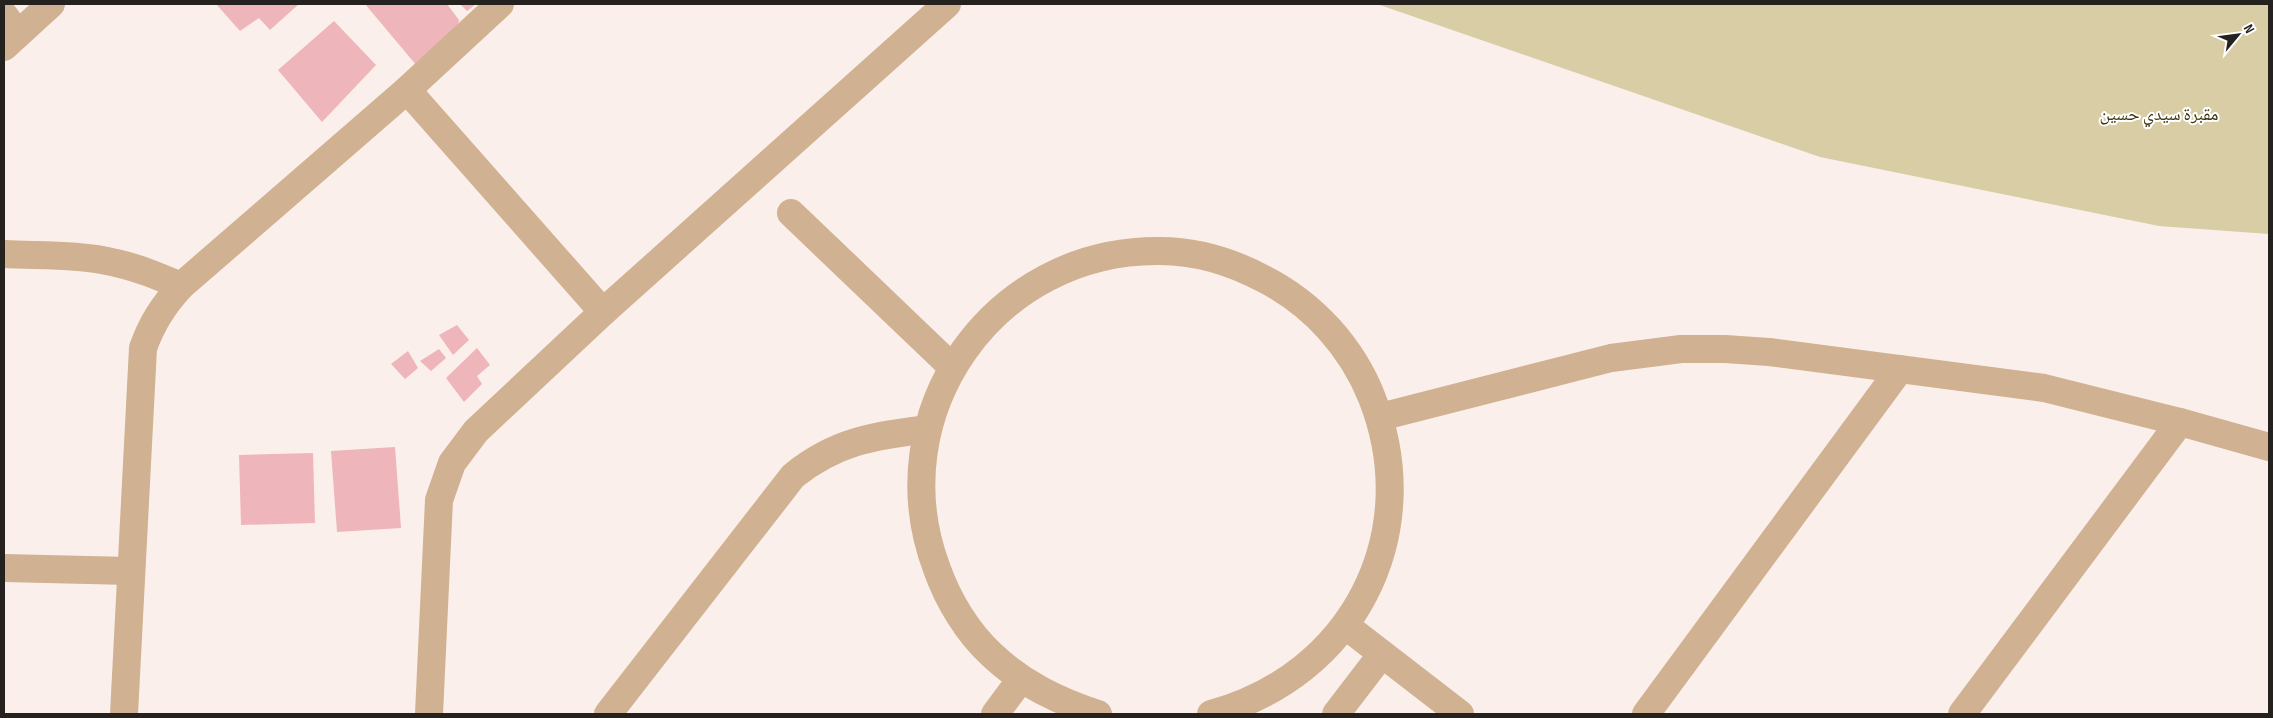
<svg xmlns="http://www.w3.org/2000/svg" width="2273" height="718" viewBox="0 0 2273 718" font-family="'Sofia Sans Condensed','Noto Naskh Arabic',sans-serif">
	<style>
		.green { fill: #d8cda4 }
		.building { fill: #eeb6ba }
		.lines { fill: none; stroke-linecap: round; stroke-linejoin: round }
		.minor { stroke: #d0b191; stroke-width: 28 }
		.labels { text-anchor: middle; dominant-baseline: central; stroke-width: 4; stroke-linejoin: round; paint-order: stroke }
		.park-label { font-size: 18px; fill: #3f350f; stroke: #fff }
	</style>
	<rect width="100%" height="100%" fill="#fbefeb"/>
	<polygon class="green" points="1377,4 2269,4 2269,234 2159,226 1820,157"/>
	<g class="building">
		<polygon points="216,4 299,4 270,30 259,18 240,31"/>
		<polygon points="365,4 447,4 459,20 456,41 417,66"/>
		<polygon points="460,4 476,4 467,11"/>
		<polygon points="334,21 376,65 322,122 278,70"/>
		<polygon points="457,325 469,340 453,355 439,335"/>
		<polygon points="477,348 490,365 477,376 482,384 464,402 446,378"/>
		<polygon points="439,349 446,358 431,371 420,361"/>
		<polygon points="408,351 418,368 405,379 391,364"/>
		<polygon points="395,447 401,528 337,532 331,451"/>
		<polygon points="313,453 315,523 241,525 239,455"/>
	</g>
	<g class="lines">
		<g class="minor">
			<polyline points="4,15 18,34"/>
			<polyline points="4,47 51,4"/>
			<polyline points="407,90 603,312"/>
			<polyline points="791,213 952,367"/>
			<path d="M 4,254 C 40,256 80,254 116,263 C 139,268 160,277 181,286"/>
			<polyline points="1380,417 1611,358 1681,349 1725,349 1769,352 2044,388 2180,422 2269,447"/>
			<polyline points="4,568 130,571"/>
			<polyline points="1346,626 1460,714"/>
			<path d="M 124,714 L 143,348 C 152,323 163,306 181,286 L 407,90 L 500,4"/>
			<polyline points="429,714 439,500 452,463 476,431 603,312 947,4"/>
			<path d="M 608,714 L 793,476 C 836,441 874,436 927,429"/>
			<polyline points="995,714 1021,679"/>
			<path d="M 1098,714 C 1058,701 1023,684 992,655 C 967,632 948,600 937,569 C 878,414 993,249 1160,251 C 1196,251 1232,262 1264,279 C 1313,304 1352,347 1372,398 C 1426,535 1352,676 1211,714"/>
			<polyline points="1336,714 1382,654"/>
			<polyline points="1646,714 1900,369"/>
			<polyline points="1962,714 2180,422"/>
		</g>
	</g>
	<g class="labels">
		<g class="park-label">
			<text x="2159" y="114">مقبرة سيدي حسين</text>
		</g>
	</g>
	<rect width="2273" height="718" fill="none" stroke="#25211f" stroke-width="10"/>
	<g transform="translate(2238 35) rotate(61)" stroke="#ffffff" stroke-width="4" paint-order="stroke">
	<path d="M0-4L9 19L0 12L-9 19Z" fill="#25211f"/>
	<text y="-8" font-size="14" font-weight="bold" text-anchor="middle" fill="#25211f">N</text>
	</g>
</svg>
